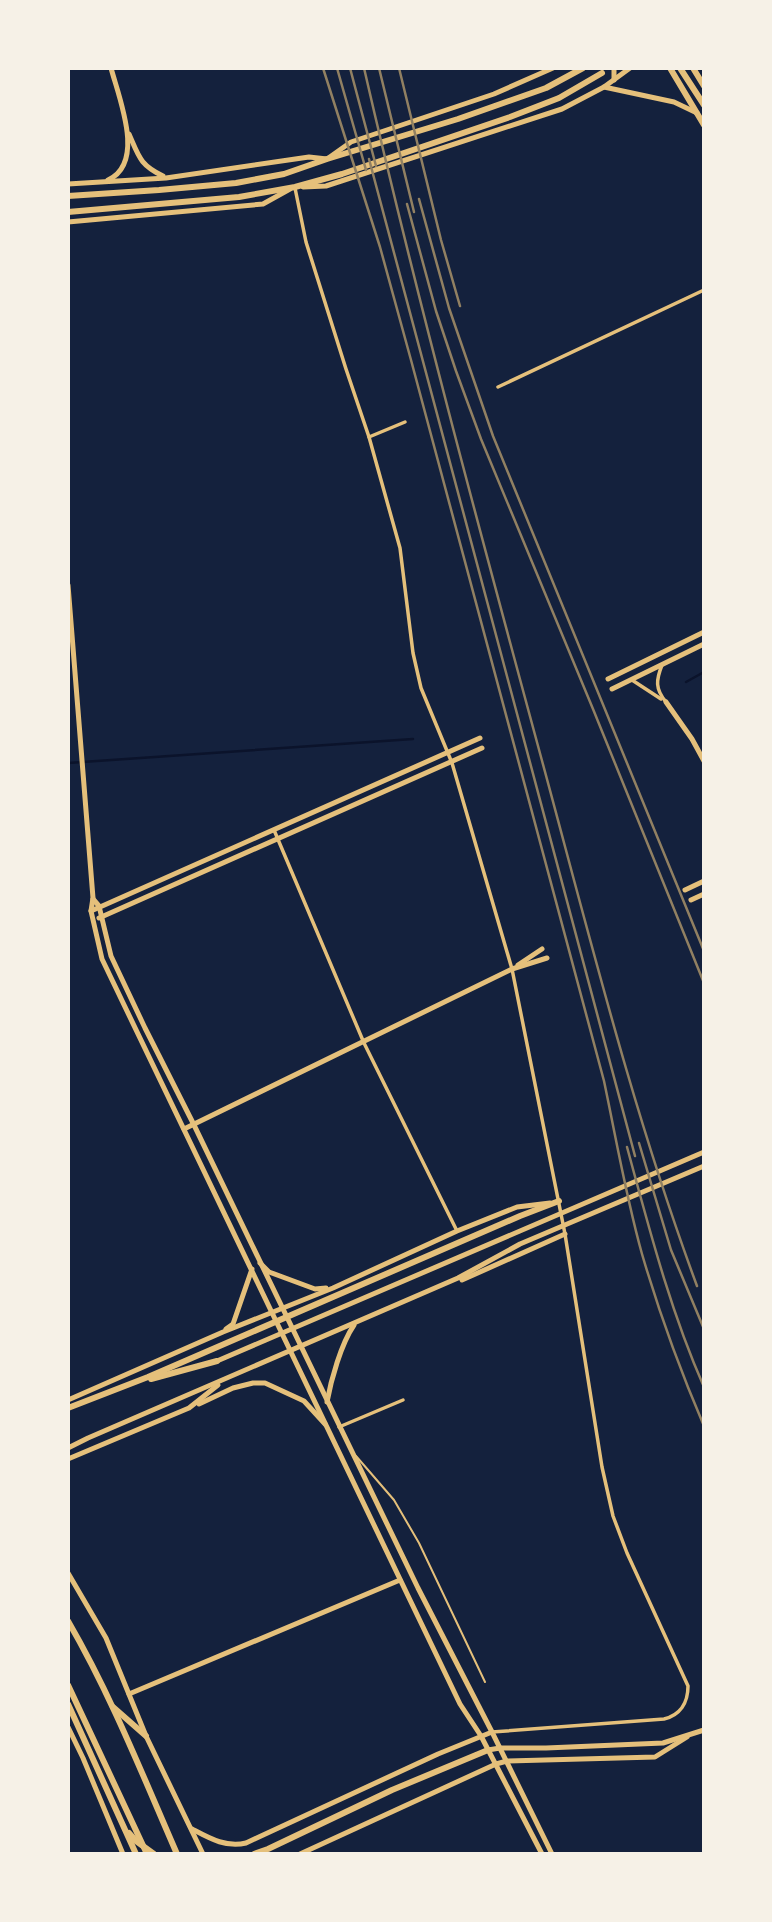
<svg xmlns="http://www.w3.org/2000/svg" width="772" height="1922" viewBox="0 0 772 1922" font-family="'PT Sans',sans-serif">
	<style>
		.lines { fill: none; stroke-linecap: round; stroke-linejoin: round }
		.stream { stroke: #0b132b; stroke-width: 2.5 }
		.service { stroke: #e5c07b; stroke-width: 2 }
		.minor { stroke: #e5c07b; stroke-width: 3.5 }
		.tertiary { stroke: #e5c07b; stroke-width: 5 }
		.secondary { stroke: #e5c07b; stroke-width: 5 }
		.primary { stroke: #e5c07b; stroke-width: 6 }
		.trunk { stroke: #e5c07b; stroke-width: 6 }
		.rail { stroke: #918062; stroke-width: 2.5 }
	</style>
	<rect width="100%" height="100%" fill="#14213d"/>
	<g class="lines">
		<g class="stream">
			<polyline points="686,682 704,672"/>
			<polyline points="68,763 413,739"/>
		</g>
		<polyline class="service" points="356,1456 394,1500 419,1543 485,1682"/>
		<g class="minor">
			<path d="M 295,188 L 306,242 L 346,369 L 369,437 L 400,548 L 413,653 L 421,688 L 452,763 L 512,969 L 565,1234 L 602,1467 L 613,1516 L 627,1553 L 688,1686 C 688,1703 680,1715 664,1719 L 492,1732"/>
			<polyline points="498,387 704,290"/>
			<polyline points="369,437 405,422"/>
			<path d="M 662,665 C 656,680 655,689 666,702"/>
			<polyline points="632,680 661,699"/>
			<polyline points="274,830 364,1043 457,1231"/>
			<polyline points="339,1427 403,1400"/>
		</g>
		<g class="tertiary">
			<polyline points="614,80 614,68"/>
			<polyline points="604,87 674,102 697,113"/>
			<path d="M 129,134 C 139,157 140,165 163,176"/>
			<path d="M 108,180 C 146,163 119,98 111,68"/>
			<polyline points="68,184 166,178 309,157 327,159 351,142 494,94 553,68"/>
			<polyline points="303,187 326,186 562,109 604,87 630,68"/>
			<polyline points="68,222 263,204 290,189"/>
			<polyline points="68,585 93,898 91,911 102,959 460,1704 481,1736 542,1854"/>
			<polyline points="608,679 704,632"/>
			<polyline points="612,689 704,644"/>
			<polyline points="666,702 692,739 704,761"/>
			<polyline points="685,890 704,881"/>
			<polyline points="93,899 99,906 111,956 145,1028 194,1125 418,1588 492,1732 552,1854"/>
			<polyline points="691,900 704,894"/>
			<polyline points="91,911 480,738"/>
			<polyline points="99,918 482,748"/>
			<polyline points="518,965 542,949"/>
			<polyline points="184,1129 512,969 547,958"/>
			<polyline points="129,1694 400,1580"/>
			<polyline points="488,1750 500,1748 546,1748 663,1743 704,1730"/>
			<path d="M 192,1829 C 209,1838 226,1848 246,1843 L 438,1754 L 492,1732"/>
			<polyline points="300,1854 496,1764 507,1761 655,1757 687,1737"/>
		</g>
		<g class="secondary">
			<polyline points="260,1263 269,1272 315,1289 326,1288"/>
			<polyline points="462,1280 565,1234"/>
			<polyline points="226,1329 233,1324 252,1269"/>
			<polyline points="217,1361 704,1152"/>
			<polyline points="68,1400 223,1332 333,1288 457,1231 517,1207 550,1203"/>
			<path d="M 327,1402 C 331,1380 341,1344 354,1325"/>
			<polyline points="199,1404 233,1388 253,1383 265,1383 304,1401 325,1424"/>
			<polyline points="68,1448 88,1438 458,1278 520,1244 704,1166"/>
			<polyline points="68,1459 189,1408 218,1385"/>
			<polyline points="68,1573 106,1638 146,1736 203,1854"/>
			<polyline points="68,1727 83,1758 123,1854"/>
		</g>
		<g class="primary">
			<polyline points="670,68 704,125"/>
			<polyline points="680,68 704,105"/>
			<polyline points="693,68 704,86"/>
			<polyline points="68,196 159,190 236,183 284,174 327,159 458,119 546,88 583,68"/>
			<polyline points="68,212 239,197 295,187 342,174 510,117 559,98 602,73"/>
		</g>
		<g class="trunk">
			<polyline points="151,1379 217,1361"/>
			<polyline points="68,1408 148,1377 520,1216 559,1201"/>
			<path d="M 68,1621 C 111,1695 143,1776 177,1854"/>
			<polyline points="68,1685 147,1854"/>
			<polyline points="68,1704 136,1854"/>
			<polyline points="113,1707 146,1736"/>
			<polyline points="129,1833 136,1841 154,1854"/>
			<polyline points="254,1854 268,1849 392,1790 488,1750"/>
		</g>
		<g class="rail">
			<path d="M 323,68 L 380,247 L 411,360 L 604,1081 C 616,1138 626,1197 642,1254 C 659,1312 680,1370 704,1426"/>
			<polyline points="337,68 366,170"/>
			<polyline points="350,68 376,166"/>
			<path d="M 364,68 C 417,299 479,528 541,757 C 589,934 633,1113 697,1286"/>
			<polyline points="379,68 414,212"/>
			<polyline points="399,68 441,240 460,306"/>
			<polyline points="369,159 635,1156"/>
			<polyline points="419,199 449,308 493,436 704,951"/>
			<polyline points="407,204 436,311 456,371 481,439 593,709 704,983"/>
			<polyline points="639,1143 671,1250 704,1329"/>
			<path d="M 627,1147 C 649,1228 670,1310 704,1387"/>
		</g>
	</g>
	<rect width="772" height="1922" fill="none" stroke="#f6f1e7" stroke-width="140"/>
</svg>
